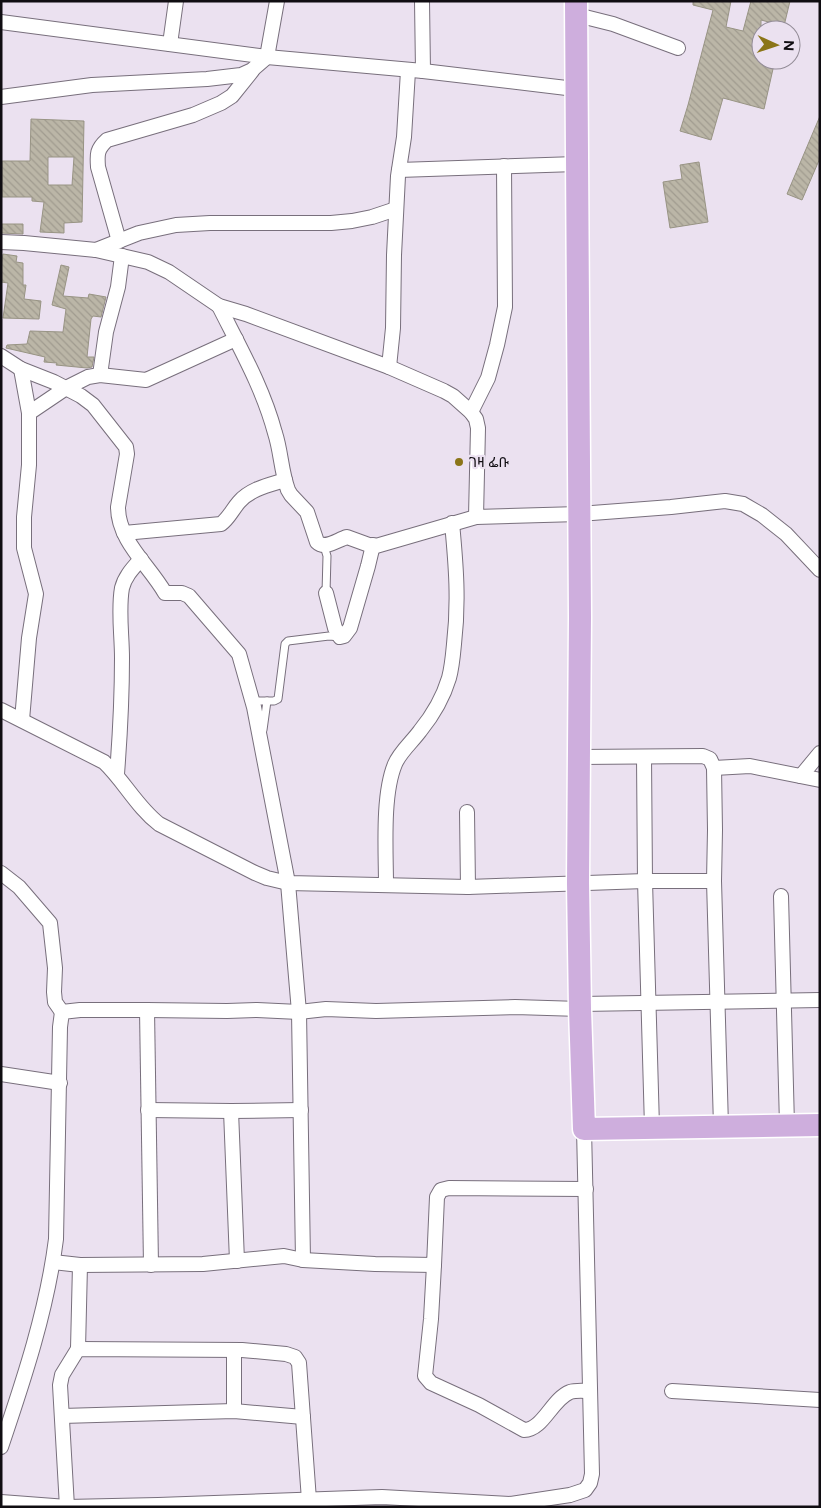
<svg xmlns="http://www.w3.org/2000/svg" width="821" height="1508" viewBox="0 0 821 1508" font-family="Figtree,'Noto Sans Ethiopic',sans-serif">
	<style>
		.building { fill: url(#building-back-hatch); stroke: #989484; fill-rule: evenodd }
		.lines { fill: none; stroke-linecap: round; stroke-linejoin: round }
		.service-casing { stroke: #786f7c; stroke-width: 9 }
		.minor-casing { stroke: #786f7c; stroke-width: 16 }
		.primary-casing { stroke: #fff; stroke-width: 25 }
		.service { stroke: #fff; stroke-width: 7 }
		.minor { stroke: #fff; stroke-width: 14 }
		.primary { stroke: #ceaedd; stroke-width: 22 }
		.poi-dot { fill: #8b7518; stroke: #ebe1f0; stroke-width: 2 }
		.labels { text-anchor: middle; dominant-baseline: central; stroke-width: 4.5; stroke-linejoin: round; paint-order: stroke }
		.poi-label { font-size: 14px; fill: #100d12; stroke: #ebe1f0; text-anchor: start }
	</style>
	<defs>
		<pattern id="building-back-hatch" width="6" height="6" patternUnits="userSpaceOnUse" patternTransform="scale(1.25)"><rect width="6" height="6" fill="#bbb6a7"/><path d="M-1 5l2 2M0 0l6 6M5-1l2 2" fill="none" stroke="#a09b8f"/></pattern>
	</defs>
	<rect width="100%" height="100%" fill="#ebe1f0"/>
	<g class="building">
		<polygon points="693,1 731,1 726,27 743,31 751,1 790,1 784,26 761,20 761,60 775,60 764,109 723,98 711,140 680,131 688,105 713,10 693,5"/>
		<polygon points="820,116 820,158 802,200 787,194"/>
		<path d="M 31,119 L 84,121 L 82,222 L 64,223 L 64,233 L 40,232 L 44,202 L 32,201 L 32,197 L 2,197 L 2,161 L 30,161 ZM 48,157 L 74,157 L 72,185 L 48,185 Z"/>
		<polygon points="699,162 708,222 670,228 663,182 682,179 680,165"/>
		<polygon points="2,224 23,224 23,234 1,233"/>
		<polygon points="3,254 17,256 16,262 23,263 23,285 26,285 24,299 41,301 39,319 3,318 8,283 1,282 1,267"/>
		<polygon points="61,265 69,267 63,296 88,298 89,294 106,297 101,317 93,316 91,319 87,357 94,357 92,367 87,368 56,365 57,363 44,362 45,357 6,348 7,345 27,344 30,331 63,332 66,309 52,305"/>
	</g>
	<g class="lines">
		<g class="service-casing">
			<g id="service">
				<polyline points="324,546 327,556 326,593"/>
				<polyline points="252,701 274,701 278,699 285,644 288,641 329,636 340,637"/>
				<polyline points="263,730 267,701"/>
			</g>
		</g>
		<g class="minor-casing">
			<g id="minor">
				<polyline points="422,1 423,71"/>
				<polyline points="577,15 613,24 678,48"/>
				<polyline points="1,22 267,57 423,71 575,89"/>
				<polyline points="170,44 176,1"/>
				<polyline points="1,97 92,85 207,79 241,75 252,70 267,57 277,1"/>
				<polyline points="399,170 576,164"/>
				<path d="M 119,241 L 98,167 C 97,154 97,149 107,140 L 193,115 L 221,103 L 232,96 L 252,71"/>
				<polyline points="1,242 24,243 96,250 148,262 169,272 219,306 246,314 389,367 444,391 453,396 471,412 476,419 478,428 476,517 579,514 671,507 725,501 743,504 762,515 786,534 820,570"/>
				<polyline points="96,250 139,233 176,225 210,223 331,223 352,221 372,217 396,209"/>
				<path d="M 219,306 C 240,348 263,388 275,433 C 281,451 281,471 288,490 L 291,495 L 307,512 L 317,542 C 325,550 337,540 347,537 L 369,545 L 376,546 L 476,517"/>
				<path d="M 1,356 L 21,369 L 54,382 L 81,396 L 93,405 L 126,447 L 127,454 L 118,507 C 118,541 149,565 165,593 L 182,593 L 189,596 L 239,654 L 254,707 L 288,883 L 299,1012 L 303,1260"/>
				<polyline points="389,367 393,328 394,255 398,176 404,137 408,71"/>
				<polyline points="21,369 29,413 29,465 24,517 24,548 36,594 29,638 22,720"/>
				<polyline points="100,375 106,332 118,287 122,256"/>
				<polyline points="471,412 488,378 497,345 505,307 504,166"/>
				<polyline points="29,413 66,388 88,377 100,375 146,380 236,339"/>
				<path d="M 124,533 L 221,524 C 229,518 232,510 239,502 C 250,489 269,485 285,480"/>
				<polyline points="326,593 335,628 340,637 344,636 350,628 368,566 373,545"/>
				<path d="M 1,710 L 104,762 C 124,781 137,807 159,824 L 255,873 L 267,878 L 288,883 L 468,887 L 645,881 L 714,881"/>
				<polyline points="578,757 703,756 710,759 714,768 715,830 714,881 721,1126"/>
				<polyline points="644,757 645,881 652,1127"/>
				<polyline points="714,768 750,766 820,780"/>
				<path d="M 117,774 C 120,735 122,697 122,658 C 122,635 118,610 122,588 C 125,576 133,568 141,559"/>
				<polyline points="801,776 820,753"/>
				<polyline points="467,812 468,887"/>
				<polyline points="1,873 19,887 50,923 55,968 54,992 55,1002 62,1012"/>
				<path d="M 386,885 C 386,851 382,795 395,764 C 400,752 412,742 420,731 C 433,715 443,698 449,678 C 452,667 453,655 454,644 C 459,602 456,565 452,523"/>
				<polyline points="781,896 787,1125"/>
				<polyline points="581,1004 820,1000"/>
				<polyline points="147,1010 151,1265"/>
				<polyline points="1,1074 60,1083"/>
				<polyline points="148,1110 231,1111 301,1110"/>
				<polyline points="231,1111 237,1261"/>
				<polyline points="53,1262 80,1265 203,1264 284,1256 303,1260 375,1264 434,1265 437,1197 441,1190 449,1188 586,1189"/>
				<path d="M 434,1265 L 431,1319 L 425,1376 L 431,1383 L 479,1405 L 524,1430 C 543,1430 552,1399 570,1392 C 576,1390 584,1391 590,1391"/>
				<polyline points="78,1349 80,1265"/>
				<polyline points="672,1391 820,1400"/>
				<polyline points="234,1411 234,1350"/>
				<polyline points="62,1416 234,1411 303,1417"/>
				<path d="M 1,1447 C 24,1379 47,1310 56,1239 L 60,1027 L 62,1012 L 80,1010 L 147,1010 L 227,1011 L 257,1010 L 299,1012 L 326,1009 L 376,1011 L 515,1007 L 580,1009"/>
				<polyline points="1,1502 67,1507 158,1505 382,1497 511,1504 570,1495 585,1490 590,1483 592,1474 584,1129"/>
				<polyline points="67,1507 60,1385 62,1375 78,1349 242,1350 286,1354 295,1357 299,1363 309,1500"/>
			</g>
		</g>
		<g class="primary-casing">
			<polyline id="primary" points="576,1 580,617 578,883 580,1009 584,1129 820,1125"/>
		</g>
		<use href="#service" class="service"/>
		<use href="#minor" class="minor"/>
		<use href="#primary" class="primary"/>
	</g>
	<circle class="poi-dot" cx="459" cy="462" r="5"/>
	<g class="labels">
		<g class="poi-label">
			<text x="469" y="462">ገዛ ፌቡ</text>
		</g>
	</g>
	<rect width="821" height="1508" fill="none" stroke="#100d12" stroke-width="5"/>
	<g transform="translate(776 45) rotate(93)"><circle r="24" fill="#ebe1f0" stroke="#938c97"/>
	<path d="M0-4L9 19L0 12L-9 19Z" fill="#8b7518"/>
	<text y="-8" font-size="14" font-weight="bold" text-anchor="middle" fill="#100d12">N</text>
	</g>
</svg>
